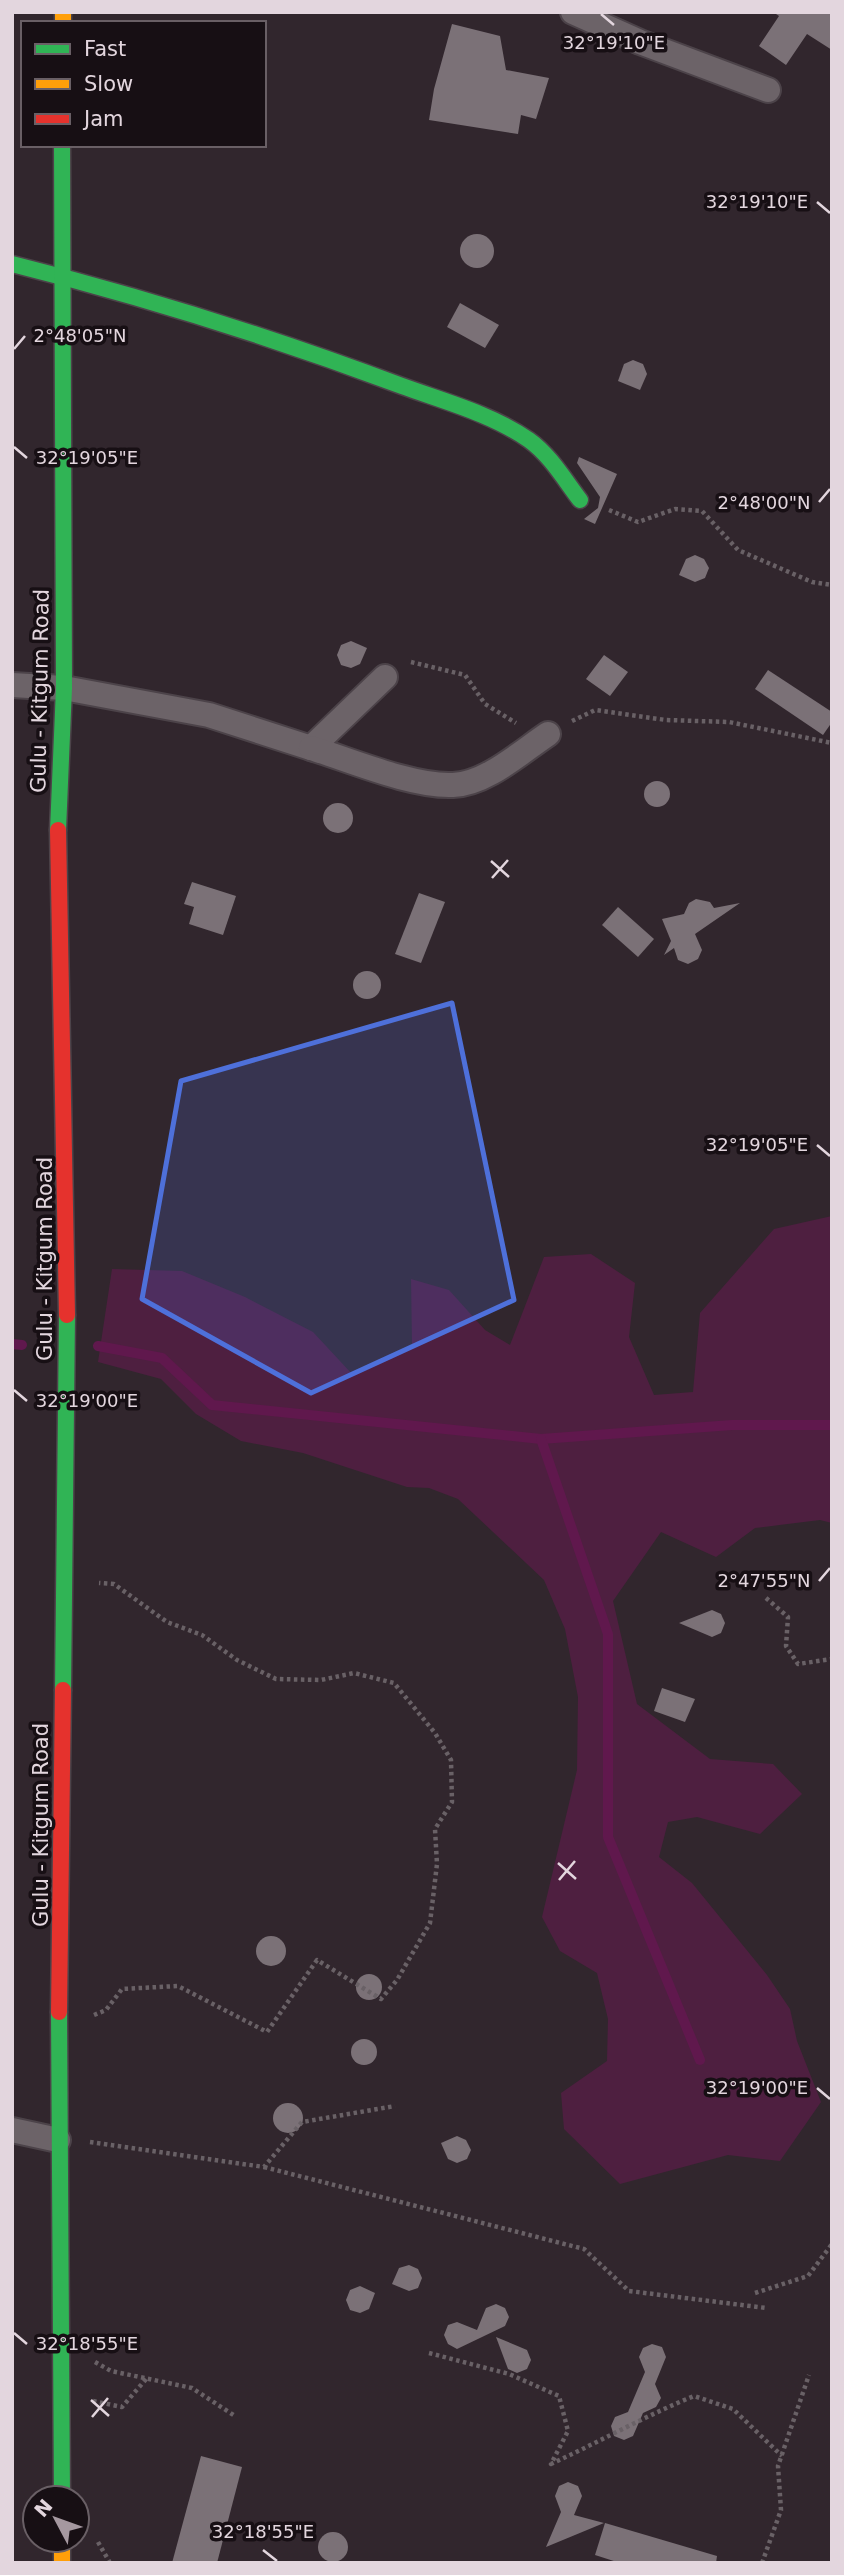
<svg xmlns="http://www.w3.org/2000/svg" width="844" height="2575" viewBox="0 0 844 2575" font-family="'DejaVu Sans',sans-serif">
	<style>
		.green { fill: #4e1f40 }
		.lines { fill: none; stroke-linecap: round; stroke-linejoin: round }
		.stream { stroke: #60184d; stroke-width: 10 }
		.building { fill: #7b7177 }
		.street-casing { stroke: #4c4349; stroke-width: 28 }
		.fast-casing { stroke: #4c4349; stroke-width: 19 }
		.slow-casing { stroke: #4c4349; stroke-width: 19 }
		.jam-casing { stroke: #4c4349; stroke-width: 19 }
		.path { stroke: #696166; stroke-width: 4.5; stroke-dasharray: 3.5 3.5; stroke-linecap: butt }
		.street { stroke: #6c6368; stroke-width: 24 }
		.fast { stroke: #30b455; stroke-width: 16 }
		.slow { stroke: #ff9f0a; stroke-width: 16 }
		.jam { stroke: #e5322d; stroke-width: 16 }
		.marked { fill: #4e70da; fill-opacity: 0.2; stroke: #4e70da; stroke-width: 5; stroke-linejoin: round }
		.ticks { fill: none; stroke: #e3d6de; stroke-width: 2.5 }
		.labels { text-anchor: middle; dominant-baseline: central; stroke-width: 7; stroke-linejoin: round; paint-order: stroke }
		.street-label { font-size: 21px; fill: #e3d6de; stroke: #170f14 }
		.ticks-label { font-size: 18px; text-anchor: middle; fill: #e3d6de; stroke: #170f14; stroke-width: 7; stroke-linejoin: round; paint-order: stroke }
	</style>
	<rect width="100%" height="100%" fill="#31262d"/>
	<polygon class="green" points="832,1216 832,1523 820,1520 755,1528 716,1557 661,1532 613,1601 637,1704 710,1759 773,1764 802,1794 760,1834 697,1817 668,1822 659,1857 692,1883 767,1975 790,2009 797,2041 821,2102 780,2161 728,2155 620,2184 564,2129 561,2093 607,2061 608,2019 597,1973 560,1951 542,1917 577,1770 578,1697 565,1629 544,1580 458,1499 429,1488 407,1487 303,1453 241,1441 196,1414 161,1379 98,1362 112,1269 182,1271 245,1297 313,1332 353,1375 412,1347 411,1279 449,1290 485,1330 510,1345 544,1257 591,1254 635,1283 629,1337 654,1395 693,1392 700,1313 774,1229"/>
	<g class="lines">
		<g class="stream">
			<polyline points="12,1344 22,1345"/>
			<polyline points="98,1346 162,1358 212,1405 541,1439 732,1425 832,1425"/>
			<polyline points="541,1439 608,1634 608,1837 700,2060"/>
		</g>
	</g>
	<g class="building">
		<polygon points="773,12 832,12 832,50 807,34 786,65 759,46 779,16"/>
		<polygon points="452,24 500,36 506,70 549,78 536,119 521,115 518,134 429,120 434,89"/>
		<circle cx="477" cy="251" r="17"/>
		<polygon points="460,303 499,325 485,348 447,327"/>
		<polygon points="633,360 643,364 647,374 640,390 618,381 624,364"/>
		<polygon points="579,457 617,474 595,524 584,519 598,508 600,497 577,463"/>
		<polygon points="695,555 704,559 709,568 705,578 695,582 679,575 686,559"/>
		<polygon points="351,641 367,648 360,664 351,668 341,665 337,655 341,645"/>
		<polygon points="604,655 628,672 610,696 586,679"/>
		<polygon points="768,670 832,712 832,722 823,735 755,689"/>
		<circle cx="657" cy="794" r="13"/>
		<circle cx="338" cy="818" r="15"/>
		<polygon points="192,882 236,896 223,935 189,924 194,907 184,904"/>
		<polygon points="419,893 445,902 421,963 395,954"/>
		<polygon points="696,899 710,902 714,908 740,903 695,934 702,950 698,959 688,964 678,960 674,948 664,955 671,941 662,919 684,914 689,903"/>
		<polygon points="618,907 654,939 638,957 602,925"/>
		<circle cx="367" cy="985" r="14"/>
		<polygon points="712,1610 721,1614 725,1623 721,1633 712,1637 679,1623"/>
		<polygon points="662,1688 695,1699 685,1722 654,1711"/>
		<circle cx="271" cy="1951" r="15"/>
		<circle cx="369" cy="1987" r="13"/>
		<circle cx="364" cy="2052" r="13"/>
		<circle cx="288" cy="2118" r="15"/>
		<polygon points="457,2136 466,2140 471,2150 467,2159 457,2163 448,2159 441,2143"/>
		<polygon points="409,2265 418,2269 422,2278 418,2288 409,2291 392,2284 399,2268"/>
		<polygon points="360,2286 375,2293 369,2309 360,2313 350,2310 346,2300 350,2290"/>
		<polygon points="496,2304 505,2308 509,2317 505,2326 457,2349 448,2344 444,2335 448,2325 457,2322 477,2330 486,2308"/>
		<polygon points="496,2337 527,2350 531,2360 527,2369 517,2373 508,2369"/>
		<polygon points="652,2344 662,2347 666,2357 655,2384 661,2398 656,2407 643,2413 633,2436 624,2440 614,2436 611,2426 615,2417 628,2412 645,2372 639,2357 643,2348"/>
		<polygon points="201,2456 242,2467 217,2563 172,2563"/>
		<polygon points="568,2482 578,2486 582,2496 574,2515 604,2523 546,2547 561,2512 555,2496 559,2486"/>
		<polygon points="605,2523 717,2556 716,2563 620,2563 595,2555"/>
		<circle cx="333" cy="2547" r="15"/>
	</g>
	<g class="lines">
		<g class="street-casing">
			<g id="street">
				<polyline points="573,12 640,42 768,90"/>
				<polyline points="12,685 64,688 209,715 311,748 385,677"/>
				<path d="M 311,748 C 350,760 413,787 453,785 C 486,784 521,752 548,734"/>
				<polyline points="12,2130 58,2140"/>
			</g>
		</g>
		<g class="fast-casing">
			<g id="fast">
				<path d="M 12,264 C 144,297 274,338 402,386 C 443,401 492,414 529,440 C 550,455 564,479 580,500"/>
				<polyline points="58,830 64,688 62,145"/>
				<polyline points="63,1690 67,1315"/>
				<polyline points="59,2012 62,2498"/>
			</g>
		</g>
		<g class="slow-casing">
			<g id="slow">
				<polyline points="63,12 63,23"/>
				<polyline points="62,2540 62,2563"/>
			</g>
		</g>
		<g class="jam-casing">
			<g id="jam">
				<polyline points="58,830 67,1315"/>
				<polyline points="59,2012 63,1690"/>
			</g>
		</g>
		<g class="path">
			<polyline points="609,510 638,522 675,509 702,511 738,550 812,582 832,585"/>
			<polyline points="411,662 465,675 485,704 516,723"/>
			<polyline points="572,721 595,710 666,720 729,722 832,743"/>
			<polyline points="766,1598 788,1617 786,1646 798,1664 832,1659"/>
			<polyline points="94,2015 106,2010 122,1989 178,1986 267,2032 317,1960 381,1999 397,1980 430,1923 437,1864 435,1829 452,1802 451,1760 435,1733 394,1683 354,1673 321,1680 276,1679 237,1660 202,1635 167,1622 114,1584 99,1583"/>
			<polyline points="90,2142 264,2167 302,2122 395,2106"/>
			<polyline points="264,2167 584,2249 629,2291 766,2308"/>
			<polyline points="755,2293 808,2276 832,2244"/>
			<path d="M 429,2353 L 509,2374 L 559,2396 L 568,2431 L 551,2464 C 599,2442 645,2416 694,2396 L 733,2409 L 782,2456"/>
			<polyline points="95,2362 111,2371 192,2388 235,2416"/>
			<polyline points="93,2401 122,2407 147,2378"/>
			<polyline points="98,2542 110,2563"/>
			<polyline points="762,2563 781,2510 778,2466 809,2375"/>
		</g>
		<use href="#street" class="street"/>
		<use href="#fast" class="fast"/>
		<use href="#slow" class="slow"/>
		<use href="#jam" class="jam"/>
	</g>
	<path class="marked" d="M 452,1003 L 514,1300 L 311,1393 L 142,1299 L 181,1081 Z"/>
	<path class="ticks" d="M 601,14 L 614,25M 817,202 L 830,213M 14,349 L 25,336M 14,447 L 27,458M 819,502 L 830,489M 491,861 L 509,877M 492,878 L 508,860M 817,1145 L 830,1156M 14,1390 L 27,1401M 819,1581 L 830,1568M 558,1863 L 576,1879M 559,1880 L 575,1861M 817,2088 L 830,2099M 14,2333 L 27,2344M 91,2400 L 109,2416M 92,2417 L 108,2398M 263,2550 L 277,2561"/>
	<g class="labels">
		<g class="street-label">
			<text transform="translate(40 691) rotate(-89)">Gulu - Kitgum Road</text>
			<text transform="translate(45 1259) rotate(-90)">Gulu - Kitgum Road</text>
			<text transform="translate(41 1825) rotate(-90)">Gulu - Kitgum Road</text>
		</g>
	</g>
	<g class="ticks-label">
		<text x="614" y="49">32°19'10"E</text>
		<text x="757" y="208">32°19'10"E</text>
		<text x="80" y="342">2°48'05"N</text>
		<text x="87" y="464">32°19'05"E</text>
		<text x="764" y="509">2°48'00"N</text>
		<text x="757" y="1151">32°19'05"E</text>
		<text x="87" y="1407">32°19'00"E</text>
		<text x="764" y="1587">2°47'55"N</text>
		<text x="757" y="2094">32°19'00"E</text>
		<text x="87" y="2350">32°18'55"E</text>
		<text x="263" y="2538">32°18'55"E</text>
	</g>
	<rect width="844" height="2575" fill="none" stroke="#e3d6de" stroke-width="28"/>
	<rect x="21" y="21" width="245" height="126" fill="#170f14" stroke="#695f65" stroke-width="2"/>
	<rect x="35" y="44" width="35" height="10" fill="#30b455" stroke="#695f65" stroke-width="2"/>
	<text x="84" y="56" font-size="21" fill="#e3d6de">Fast</text>
	<rect x="35" y="79" width="35" height="10" fill="#ff9f0a" stroke="#695f65" stroke-width="2"/>
	<text x="84" y="91" font-size="21" fill="#e3d6de">Slow</text>
	<rect x="35" y="114" width="35" height="10" fill="#e5322d" stroke="#695f65" stroke-width="2"/>
	<text x="84" y="126" font-size="21" fill="#e3d6de">Jam</text>
	<g transform="translate(56 2519) rotate(311)"><circle r="33" fill="#170f14" stroke="#695f65" stroke-width="2"/>
	<path d="M0-5L12 26L0 18L-12 26Z" fill="#a598a0"/>
	<text y="-10" font-size="19" font-weight="bold" text-anchor="middle" fill="#e3d6de">N</text>
	</g>
</svg>
